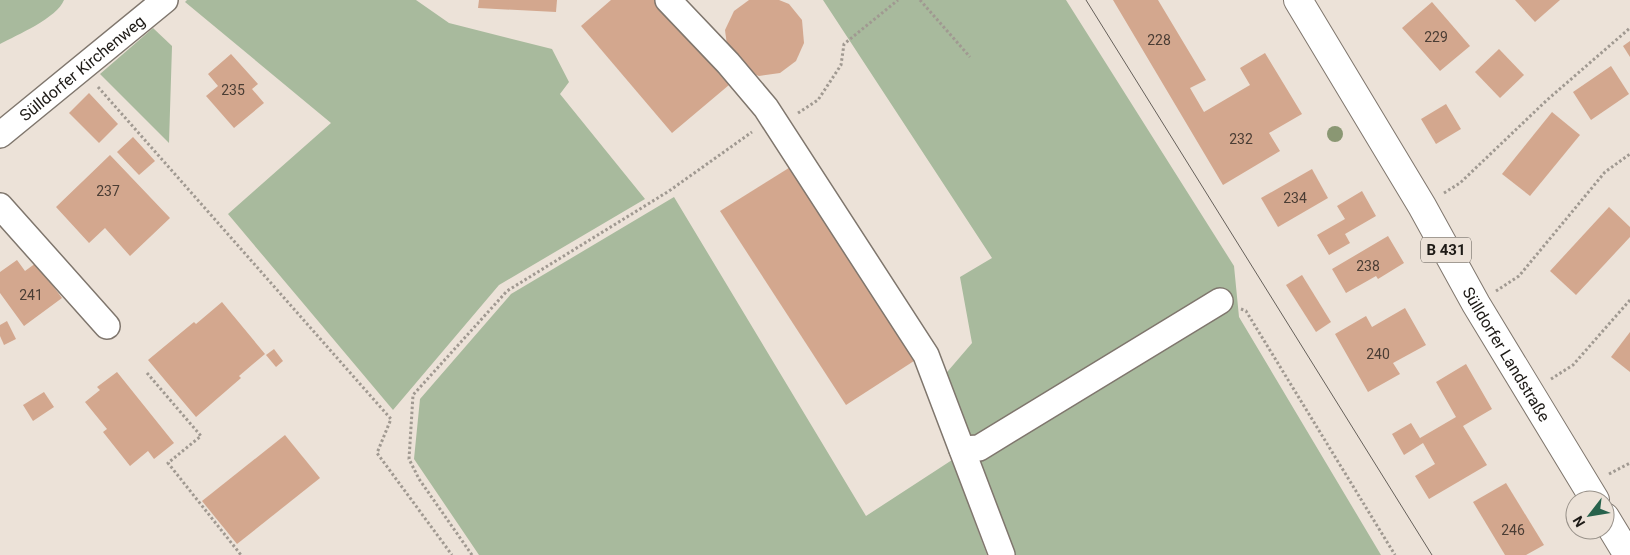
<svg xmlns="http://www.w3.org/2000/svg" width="1630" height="555" viewBox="0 0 1630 555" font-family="Roboto,sans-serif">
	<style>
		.grass { fill: #a8ba9d }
		.building { fill: #d3a78e }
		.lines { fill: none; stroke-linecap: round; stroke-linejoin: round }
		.minor-casing { stroke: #7f766d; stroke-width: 28 }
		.major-casing { stroke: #7f766d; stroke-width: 30 }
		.path { stroke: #a09991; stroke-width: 3; stroke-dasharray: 2.5 2.5; stroke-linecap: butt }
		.minor { stroke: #fff; stroke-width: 25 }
		.major { stroke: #fff; stroke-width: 28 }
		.tram { stroke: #66605a; stroke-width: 1 }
		.tree { fill: #8a9773 }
		.labels { text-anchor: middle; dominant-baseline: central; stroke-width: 4; stroke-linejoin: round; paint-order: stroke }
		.number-label { font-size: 14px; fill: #4a3d34 }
		.shield { fill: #ece2d8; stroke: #5b5650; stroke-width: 1 }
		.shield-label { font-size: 15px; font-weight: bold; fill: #1d1a16 }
		.street-label { font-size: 16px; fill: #1d1a16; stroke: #ece2d8 }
	</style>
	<rect width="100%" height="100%" fill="#ece2d8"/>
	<g class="grass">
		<path d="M 0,0 L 64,0 C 57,18 17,35 0,44 Z"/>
		<polygon points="187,0 416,0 449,23 552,49 569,82 560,94 645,199 499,285 393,410 228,214 331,123 185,2"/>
		<polygon points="823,0 1066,0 1234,266 1239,317 1381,555 1011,555 942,378 972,343 960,277 992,258"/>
		<polygon points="153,28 172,46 169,143 100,74"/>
		<polygon points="674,197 866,516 952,460 987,555 479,555 414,459 420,399 511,294"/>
	</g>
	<g class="building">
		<polygon points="479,0 557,0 556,12 478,8"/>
		<polygon points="611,0 656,0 729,85 672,133 581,26"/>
		<polygon points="749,0 779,0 789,4 802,20 804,43 796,61 780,73 759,76 740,69 728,53 725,30 734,11"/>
		<polygon points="1113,0 1158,0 1206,80 1190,88 1204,112 1250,85 1240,68 1265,53 1302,114 1269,133 1280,151 1223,185"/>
		<polygon points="1515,0 1560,0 1535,22"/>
		<polygon points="1432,2 1470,46 1440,71 1402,28"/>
		<polygon points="1630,41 1630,57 1623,46"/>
		<polygon points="1499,49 1524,75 1500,98 1475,72"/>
		<polygon points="231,54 258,84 252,89 264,103 234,128 206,96 218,86 208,74"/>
		<polygon points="1611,66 1629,94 1591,120 1573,92"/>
		<polygon points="89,93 118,124 99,143 69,113"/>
		<polygon points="1446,104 1461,129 1436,144 1421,119"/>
		<polygon points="1552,112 1580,135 1530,196 1502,174"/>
		<polygon points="133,137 155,161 139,175 117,152"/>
		<polygon points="110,155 170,218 130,256 105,228 89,243 56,207"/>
		<polygon points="792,166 917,359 846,405 720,211"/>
		<polygon points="1312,169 1328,198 1278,227 1261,198"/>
		<polygon points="1362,191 1376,216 1345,234 1350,243 1329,255 1317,235 1345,219 1337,206"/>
		<polygon points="1609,207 1630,227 1630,237 1576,295 1550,271"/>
		<polygon points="1388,236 1404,263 1378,279 1376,276 1346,293 1332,269"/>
		<polygon points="17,260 25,271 36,263 62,298 24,326 0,293 0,272"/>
		<polygon points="1302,275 1331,322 1316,332 1286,285"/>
		<polygon points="222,302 265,354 239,376 241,378 196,417 148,360 194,322 196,324"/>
		<polygon points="1405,308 1426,345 1393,363 1400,374 1368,392 1335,334 1366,316 1372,327"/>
		<polygon points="7,321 16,339 4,345 0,336 0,325"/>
		<polygon points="1630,332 1630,372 1611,357"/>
		<polygon points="274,349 283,361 276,367 266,355"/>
		<polygon points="1466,364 1492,409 1463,426 1487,465 1429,499 1415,476 1435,464 1423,443 1404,455 1392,434 1411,423 1420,438 1456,417 1436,382"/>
		<polygon points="117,372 174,443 154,459 148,451 130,466 103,432 107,429 85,402 100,390 97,387"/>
		<polygon points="44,392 54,407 33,421 23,405"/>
		<polygon points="285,435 320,478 237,544 202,501"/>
		<polygon points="1506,483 1544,545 1526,555 1505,555 1473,502"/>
	</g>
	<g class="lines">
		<g class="minor-casing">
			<g id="minor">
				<polyline points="668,0 728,63 766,108 926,355 1002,555"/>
				<path id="s1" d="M 0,135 L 165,0"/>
				<polyline points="0,206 107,326"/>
				<polyline points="962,449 979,448 1220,301"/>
			</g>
		</g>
		<g class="major-casing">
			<g id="major">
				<path id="s2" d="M 1298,0 L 1422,206 L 1476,304 L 1595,500"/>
				<polyline points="1605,517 1628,555"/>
			</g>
		</g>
		<g class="path">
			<polyline points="920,0 970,57"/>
			<polyline points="98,87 391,419 377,453 452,555"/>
			<polyline points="798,113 818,100 841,65 844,44 898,0"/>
			<polyline points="1444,193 1460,183 1547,100 1630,28"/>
			<polyline points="1496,291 1519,276 1605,172 1630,154"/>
			<polyline points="1241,309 1246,311 1395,555"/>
			<polyline points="147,373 201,436 168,463 241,555"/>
			<polyline points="1551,379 1573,365 1630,300"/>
			<polyline points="1609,474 1630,463"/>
			<polyline points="472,555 419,479 409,459 413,395 507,291 669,191 752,132"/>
		</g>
		<use href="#minor" class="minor"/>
		<use href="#major" class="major"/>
		<polyline class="tram" points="1086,0 1432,555"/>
	</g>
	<circle class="tree" cx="1335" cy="134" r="8"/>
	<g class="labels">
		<g class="number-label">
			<text x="1436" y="37">229</text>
			<text x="1159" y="40">228</text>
			<text x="233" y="90">235</text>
			<text x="1241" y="139">232</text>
			<text x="108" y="191">237</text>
			<text x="1295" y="198">234</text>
			<text x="1368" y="266">238</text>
			<text x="31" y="295">241</text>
			<text x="1378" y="354">240</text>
			<text x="1513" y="530">246</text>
		</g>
		<rect class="shield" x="1421" y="237.5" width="50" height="25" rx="4"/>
		<g class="shield-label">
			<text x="1446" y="250">B 431</text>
		</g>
		<g class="street-label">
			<text stroke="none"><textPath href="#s1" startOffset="106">Sülldorfer Kirchenweg</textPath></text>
			<text stroke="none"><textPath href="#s2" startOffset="411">Sülldorfer Landstraße</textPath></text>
		</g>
	</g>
	<g transform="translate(1590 515) rotate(239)"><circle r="24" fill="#ece2d8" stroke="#99928a"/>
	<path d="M0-4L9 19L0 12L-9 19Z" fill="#27624c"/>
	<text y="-8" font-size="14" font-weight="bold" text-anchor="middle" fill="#1d1a16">N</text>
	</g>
</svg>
